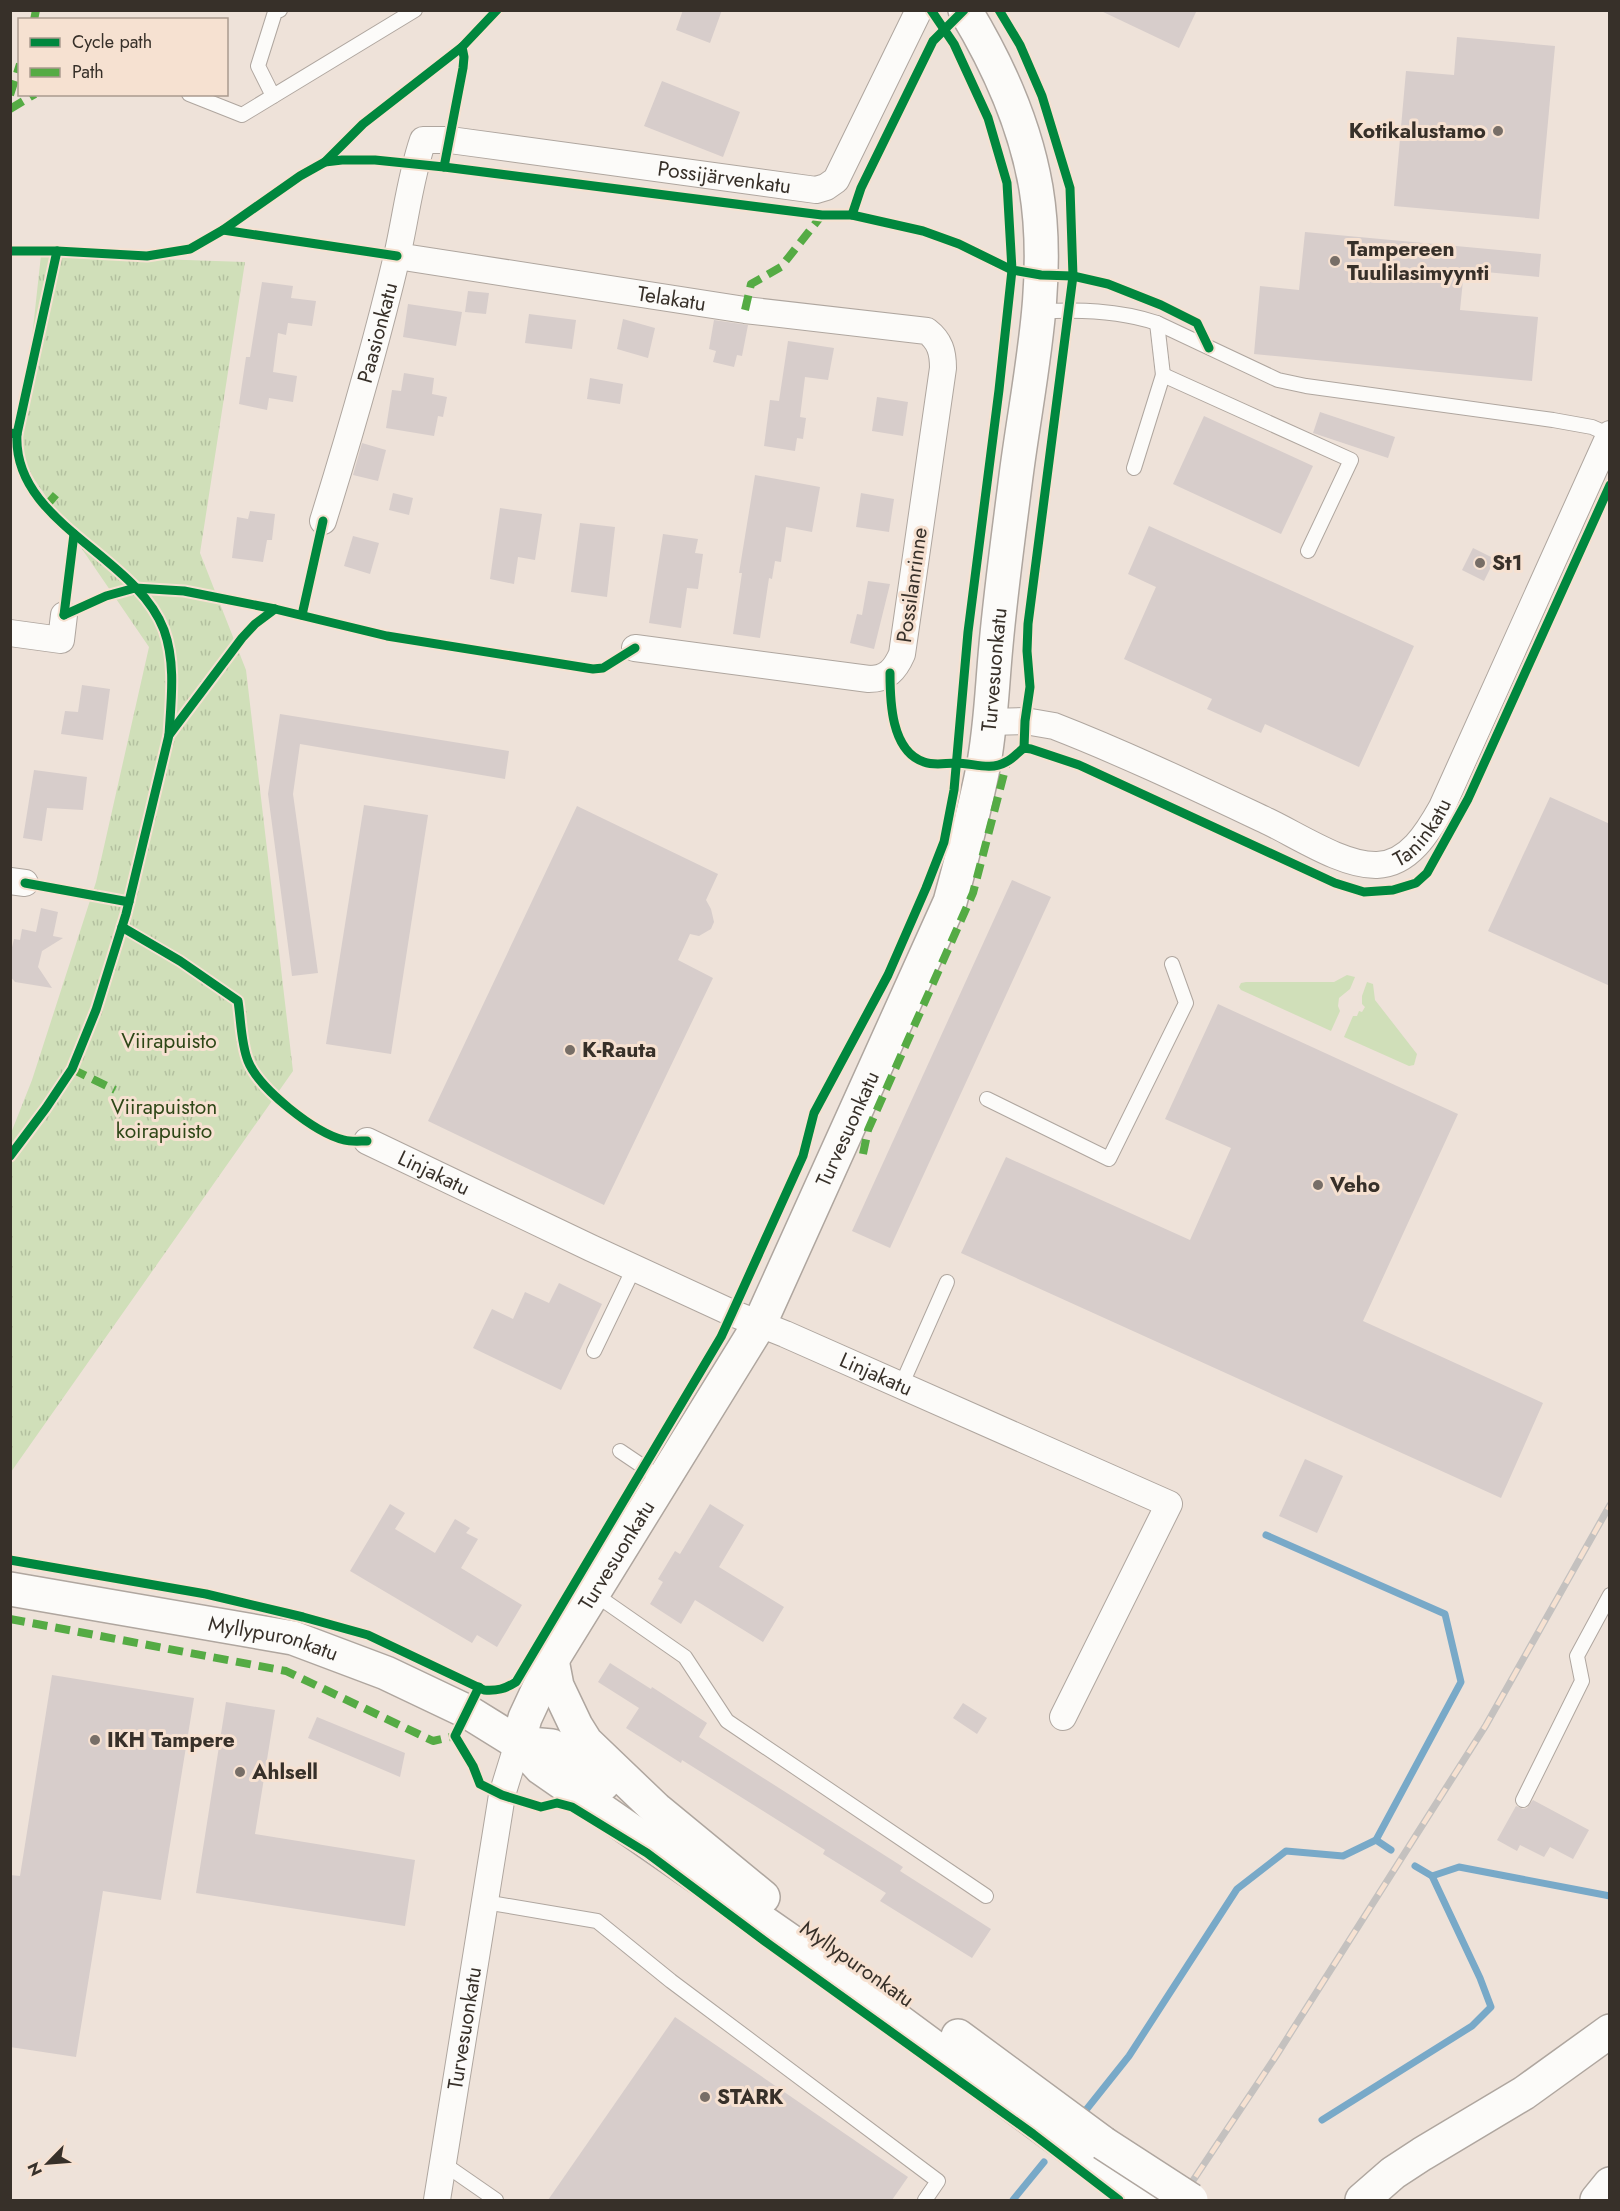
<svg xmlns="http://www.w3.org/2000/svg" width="1620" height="2211" viewBox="0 0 1620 2211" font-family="Jost,sans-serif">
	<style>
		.green { fill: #d0dfb9 }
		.park { fill: url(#park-tufts) }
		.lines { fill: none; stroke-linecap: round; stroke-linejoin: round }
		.stream { stroke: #78a9c8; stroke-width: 7 }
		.building { fill: #d7cdcb }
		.lane-casing { stroke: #afa69f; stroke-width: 16 }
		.street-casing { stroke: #afa69f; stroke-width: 28 }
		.secondary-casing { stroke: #afa69f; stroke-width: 36 }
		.highway-casing { stroke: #afa69f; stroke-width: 36 }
		.lane { stroke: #fcfbf9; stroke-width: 14 }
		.street { stroke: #fcfbf9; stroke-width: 26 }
		.secondary { stroke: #fcfbf9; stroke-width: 33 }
		.highway { stroke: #fcfbf9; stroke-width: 33 }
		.rail-casing { stroke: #c4c1bf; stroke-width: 7 }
		.rail { stroke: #f6e1d1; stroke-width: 4.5; stroke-dasharray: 14; stroke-linecap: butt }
		.secondary-bridge-casing { stroke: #afa69f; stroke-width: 36; stroke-linecap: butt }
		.secondary-bridge { stroke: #fcfbf9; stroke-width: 33 }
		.quiet { stroke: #55ab44; stroke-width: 8; stroke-dasharray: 15 8; stroke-linecap: butt }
		.cycleway-casing { stroke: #f6e1d1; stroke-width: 13 }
		.cycleway { stroke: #00873e; stroke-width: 9 }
		.poi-dot { fill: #776e67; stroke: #f6e1d1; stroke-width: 2 }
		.labels { text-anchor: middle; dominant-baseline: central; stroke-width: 6; stroke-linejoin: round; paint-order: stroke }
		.poi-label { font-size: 21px; font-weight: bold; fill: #373029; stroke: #f6e1d1; text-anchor: start }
		.street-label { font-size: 21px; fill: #373029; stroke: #f6e1d1 }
		.park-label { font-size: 21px; fill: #2e4717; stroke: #f6e1d1 }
	</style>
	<defs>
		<pattern id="park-tufts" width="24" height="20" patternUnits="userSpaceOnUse" patternTransform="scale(1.5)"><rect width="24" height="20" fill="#d0dfb9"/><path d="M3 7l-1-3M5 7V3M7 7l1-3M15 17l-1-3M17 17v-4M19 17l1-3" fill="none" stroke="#b3c09f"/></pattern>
	</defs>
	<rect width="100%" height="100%" fill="#eee2d9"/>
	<g class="green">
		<polygon points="1347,975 1355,977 1350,989 1339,998 1338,1006 1340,1011 1331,1031 1241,990 1239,987 1241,983 1246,982 1334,982"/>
		<polygon points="1367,982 1373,984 1375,1000 1417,1054 1414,1065 1409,1066 1344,1037 1353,1016 1357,1016 1359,1011 1362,1012 1365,1007 1362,1004 1362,996"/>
	</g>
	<polygon class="park" points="41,255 245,262 200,553 246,670 293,1071 11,1472 11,1133 32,1080 96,882 149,647 19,457"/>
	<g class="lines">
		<g class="stream">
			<polyline points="1376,1840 1391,1850"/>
			<polyline points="1432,1876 1459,1867 1610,1896"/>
			<polyline points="1086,2110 1129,2056 1237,1889 1286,1851 1343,1856 1376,1840 1461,1682 1445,1614 1266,1535"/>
			<polyline points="1322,2120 1472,2026 1491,2007 1480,1978 1432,1876 1415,1866"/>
			<polyline points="1013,2200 1044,2162"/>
		</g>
	</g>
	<g class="building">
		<polygon points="683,10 722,10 710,43 676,30"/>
		<polygon points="1099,10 1197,10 1179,48"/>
		<polygon points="1457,37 1555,46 1539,219 1394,206 1406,71 1454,75"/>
		<polygon points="662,81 740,112 723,157 644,126"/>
		<polygon points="1305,232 1541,254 1539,277 1464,270 1460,310 1538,317 1532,381 1254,354 1260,286 1299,290"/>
		<polygon points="262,282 293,286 291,298 316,301 312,326 288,323 286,335 278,333 273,372 297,376 293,402 269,398 267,410 239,404 246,357 250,357"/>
		<polygon points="468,291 489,293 486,314 465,312"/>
		<polygon points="408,304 462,312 456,346 403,337"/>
		<polygon points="529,314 576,320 572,349 525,343"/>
		<polygon points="623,319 655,328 648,358 617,349"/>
		<polygon points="714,320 748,325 742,356 737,355 734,367 713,362 716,351 709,349"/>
		<polygon points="788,341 834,348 828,380 805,377 800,417 806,418 803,439 797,438 795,451 764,446 770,400 779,401"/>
		<polygon points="404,373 434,378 432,394 447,397 443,417 438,416 434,436 386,428 392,390 401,391"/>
		<polygon points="590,378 623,384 620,404 587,399"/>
		<polygon points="877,397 908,402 903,436 872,431"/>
		<polygon points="1320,412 1395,437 1388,458 1313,433"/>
		<polygon points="1204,416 1313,466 1281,534 1173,484"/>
		<polygon points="362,443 386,450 378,481 353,475"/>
		<polygon points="755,475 820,487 812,532 786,527 781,562 775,561 772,579 769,578 760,638 733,634 742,573 739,573"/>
		<polygon points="393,493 413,498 409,515 389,510"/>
		<polygon points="861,493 894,499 889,532 856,527"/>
		<polygon points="500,508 542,514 535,560 518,557 514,584 490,579"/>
		<polygon points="250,511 275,514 272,540 267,540 263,562 232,558 237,517 248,519"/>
		<polygon points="580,523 615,527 607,597 571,592"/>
		<polygon points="1149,526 1414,646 1359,767 1265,724 1261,733 1207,709 1212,699 1124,659 1156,587 1128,574"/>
		<polygon points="663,534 698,539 695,553 703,554 698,589 687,588 681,628 649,623"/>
		<polygon points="353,536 379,543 370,574 344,566"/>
		<polygon points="1473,548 1495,559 1484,581 1462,570"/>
		<polygon points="868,581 890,584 874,649 850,643 857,614 862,615"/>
		<polygon points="82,685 110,689 103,740 61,734 65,711 78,712"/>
		<polygon points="280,714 509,751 505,779 300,744 293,794 318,973 292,976 268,794"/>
		<polygon points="34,770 87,777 83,810 47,808 42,841 23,838"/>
		<polygon points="1550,797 1610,824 1610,986 1488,931"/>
		<polygon points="364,805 428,815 391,1054 326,1044"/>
		<polygon points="577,806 718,874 706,900 711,909 714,922 711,929 699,936 690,934 678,960 713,978 604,1205 428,1121"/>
		<polygon points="1012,880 1051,897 890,1248 852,1231"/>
		<polygon points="41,908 58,912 53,936 63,938 42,951 38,967 52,988 15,982 10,976 10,956 14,939 20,940 22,929 36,932"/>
		<polygon points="1218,1004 1458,1114 1363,1321 1543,1403 1501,1498 961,1253 1006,1157 1190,1240 1231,1148 1165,1119"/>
		<polygon points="559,1283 602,1304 561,1390 473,1348 492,1309 513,1319 525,1292 549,1303"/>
		<polygon points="1305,1459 1343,1476 1317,1533 1279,1516"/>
		<polygon points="390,1504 405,1513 395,1529 435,1553 455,1519 470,1528 466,1533 478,1539 461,1568 522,1605 497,1647 477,1635 472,1643 350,1571"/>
		<polygon points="710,1504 744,1525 719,1567 784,1607 763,1642 695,1600 681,1624 650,1604 663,1582 658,1579 675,1551 680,1554"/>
		<polygon points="610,1663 651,1689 652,1687 707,1723 699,1737 903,1867 900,1871 991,1929 972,1958 880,1901 886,1893 823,1854 825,1850 682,1760 681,1763 626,1728 639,1708 598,1682"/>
		<polygon points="52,1675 194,1698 161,1900 103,1891 76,2057 10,2047 10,1875 20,1876"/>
		<polygon points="226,1702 275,1710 255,1834 415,1860 405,1926 196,1893"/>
		<polygon points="963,1703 987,1718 977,1734 953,1718"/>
		<polygon points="317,1717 405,1753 400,1777 308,1738"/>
		<polygon points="1533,1800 1589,1830 1573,1859 1550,1847 1544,1857 1520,1845 1517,1851 1497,1840 1516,1806 1523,1809 1527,1808"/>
		<polygon points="675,2017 908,2177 892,2200 548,2200"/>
	</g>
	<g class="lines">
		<g class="lane-casing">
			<g id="lane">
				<polyline points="189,94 242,115 415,10"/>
				<polyline points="273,96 258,66 275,12 280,10"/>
				<path d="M 1037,312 C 1078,309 1118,310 1157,323 L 1278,380 L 1306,386 L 1553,420 L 1592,427 L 1610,435"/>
				<polyline points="1157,323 1163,375"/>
				<polyline points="1134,468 1163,375 1351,460 1308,551"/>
				<polyline points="987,1099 1109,1159 1186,1003 1172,964"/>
				<polyline points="594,1351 634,1268"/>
				<polyline points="901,1386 947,1282"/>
				<polyline points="620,1451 663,1480"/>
				<polyline points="593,1593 685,1657 727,1721 986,1896"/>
				<polyline points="1523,1800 1582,1681 1577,1656 1610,1595"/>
				<polyline points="485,1902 597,1921 671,1981 938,2181 925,2200"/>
				<polyline points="444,2164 496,2200"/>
			</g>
		</g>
		<g class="street-casing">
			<g id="street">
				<path id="s1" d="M 397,256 L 745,310 L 927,331 C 940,341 943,352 943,368 L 902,654 C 895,670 887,679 869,679 L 635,648"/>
				<path id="s2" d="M 323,521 C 350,434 376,345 397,256 C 406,217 410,178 423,140 L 450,140 L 816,190 L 826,187 L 836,180 L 919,10"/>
				<polyline points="10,633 61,640 64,615"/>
				<path id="s3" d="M 988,722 L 1025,721 L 1054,726 C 1126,754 1197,788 1267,821 C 1297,835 1343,866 1377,865 C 1409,864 1428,832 1442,807 L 1610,434"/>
				<polyline points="10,881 25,883"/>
				<path id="s4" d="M 367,1141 L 591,1248 L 732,1313 L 785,1334 L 1169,1504 L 1063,1717"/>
				<path id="s5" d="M 437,2200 L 502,1795 L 518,1743"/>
			</g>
		</g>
		<g class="secondary-casing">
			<g id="secondary">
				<path id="s6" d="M 10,1589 L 293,1638 L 386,1673 L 468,1712 L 518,1743 L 541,1768 L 789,1940 L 1141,2200"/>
				<polyline points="552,1660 557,1686 576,1726 586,1742 656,1809 763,1897"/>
				<path id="s7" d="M 518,1743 L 525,1718 L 552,1660 L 760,1323 L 950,902 C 962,858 974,813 983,768 C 991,728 992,686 996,645 C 1001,589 1009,532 1016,476 C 1028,382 1052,284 1036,188 C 1025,124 999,66 965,10"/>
				<polyline points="518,1743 552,1746 603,1784"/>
				<polyline points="958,2036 1103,2143"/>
			</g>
		</g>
		<g class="highway-casing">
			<g id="highway">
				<polyline points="1362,2200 1393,2173 1422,2154 1524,2093 1610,2031"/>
				<polyline points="1597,2200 1610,2184"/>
			</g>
		</g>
		<use href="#lane" class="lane"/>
		<use href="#street" class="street"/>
		<use href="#secondary" class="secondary"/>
		<use href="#highway" class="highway"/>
		<g class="rail-casing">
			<polyline id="rail" points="1180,2200 1276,2056 1486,1725 1610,1505"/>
		</g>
		<use href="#rail" class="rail"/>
		<g class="secondary-bridge-casing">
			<polyline id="secondary-bridge" points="1103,2143 1191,2200"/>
		</g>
		<use href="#secondary-bridge" class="secondary-bridge"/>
		<g class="quiet">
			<polyline points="34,20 36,10"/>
			<polyline points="10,95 20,64"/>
			<polyline points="10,109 35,94"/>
			<polyline points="745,310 751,284 781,267 822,215"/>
			<polyline points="46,506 60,490"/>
			<polyline points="72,1069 115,1090"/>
			<polyline points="863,1154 868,1130 973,893 1007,762"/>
			<polyline points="10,1619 286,1671 433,1741 455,1736"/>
		</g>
		<g class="cycleway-casing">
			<g id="cycleway">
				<polyline points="999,10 1020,45 1042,96 1070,188 1073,276 1028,624 1027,651 1030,687 1025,721 1024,748"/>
				<polyline points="325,162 363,124 462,47"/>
				<polyline points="444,167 463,68 464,57 462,47 497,10"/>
				<polyline points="852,215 861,188 933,41 964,10"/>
				<polyline points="223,230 397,256"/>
				<polyline points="10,251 57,251 147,256 190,249 223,230 300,176 325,162 342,160 375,160 444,167 822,215 852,215 923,231 959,244 1012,270 1041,275 1073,276 1108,284 1161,305 1197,323 1209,348"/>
				<polyline points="10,433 17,434 57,251"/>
				<path d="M 17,434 C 12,523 136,555 164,630 C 176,663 171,701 169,735"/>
				<polyline points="64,615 106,596 135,588 184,591 275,609 387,636 593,669 603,668 635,648"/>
				<polyline points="64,615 74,534"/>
				<polyline points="302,615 323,521"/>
				<path d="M 890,673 C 890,701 891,751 924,762 C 935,766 945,763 956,763 C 973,763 990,771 1006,762 C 1013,759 1018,752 1024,748 L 1031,749 L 1079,765 L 1335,883 L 1364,892 L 1393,890 L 1416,883 L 1427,873 L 1468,799 L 1610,485"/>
				<polyline points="25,883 129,902"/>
				<path d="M 122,927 L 180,961 L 238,1001 C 241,1020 241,1044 248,1061 C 259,1089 315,1133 344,1140 C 351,1142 360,1141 367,1141"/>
				<polyline points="10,1156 46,1108 72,1069 96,1010 126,914 169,735 242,638 255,624 275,609"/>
				<path d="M 10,1560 L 206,1594 L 303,1617 L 368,1635 L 484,1690 C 497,1691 505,1689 516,1682 L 721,1337 L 732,1313 L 803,1156 L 814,1113 L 888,975 L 926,888 L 944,842 L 954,790 L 968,632 L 999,390 L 1012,270 L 1007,183 L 988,118 L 954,44 L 931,10"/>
				<polyline points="479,1687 455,1736 473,1766 480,1784 502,1795 541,1807 557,1803 572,1807 647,1853 770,1945 1033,2134 1119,2200"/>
			</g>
		</g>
		<use href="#cycleway" class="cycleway"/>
	</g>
	<g class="poi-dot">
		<circle cx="1498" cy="131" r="6"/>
		<circle cx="1335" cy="261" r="6"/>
		<circle cx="1480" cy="563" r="6"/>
		<circle cx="570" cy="1050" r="6"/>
		<circle cx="1318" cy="1185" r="6"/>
		<circle cx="95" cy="1740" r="6"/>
		<circle cx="240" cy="1772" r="6"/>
		<circle cx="705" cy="2097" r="6"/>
	</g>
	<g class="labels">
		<g class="poi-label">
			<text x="1486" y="131" text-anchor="end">Kotikalustamo</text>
			<text x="1347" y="249">Tampereen<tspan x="1347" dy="24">Tuulilasimyynti</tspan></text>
			<text x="1492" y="563">St1</text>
			<text x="582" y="1050">K-Rauta</text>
			<text x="1330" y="1185">Veho</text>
			<text x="107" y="1740">IKH Tampere</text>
			<text x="252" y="1772">Ahlsell</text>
			<text x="717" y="2097">STARK</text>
		</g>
		<g class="street-label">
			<text stroke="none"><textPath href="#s2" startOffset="698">Possijärvenkatu</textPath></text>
			<text stroke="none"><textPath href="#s1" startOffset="278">Telakatu</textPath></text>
			<text stroke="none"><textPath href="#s2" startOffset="196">Paasionkatu</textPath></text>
			<text transform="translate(912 585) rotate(-82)">Possilanrinne</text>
			<text stroke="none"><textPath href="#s7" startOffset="1185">Turvesuonkatu</textPath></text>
			<text stroke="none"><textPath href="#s3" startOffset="478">Taninkatu</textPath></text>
			<text stroke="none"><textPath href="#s7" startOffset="699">Turvesuonkatu</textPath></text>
			<text stroke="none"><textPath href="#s4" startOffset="74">Linjakatu</textPath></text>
			<text stroke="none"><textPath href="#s4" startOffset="560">Linjakatu</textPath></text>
			<text stroke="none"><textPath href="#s7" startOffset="213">Turvesuonkatu</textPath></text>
			<text stroke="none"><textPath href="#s6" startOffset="268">Myllypuronkatu</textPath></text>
			<text transform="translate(857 1964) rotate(35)">Myllypuronkatu</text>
			<text stroke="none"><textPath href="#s5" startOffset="174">Turvesuonkatu</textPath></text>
		</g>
		<g class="park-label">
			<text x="169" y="1041">Viirapuisto</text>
			<text x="164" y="1107">Viirapuiston<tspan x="164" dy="24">koirapuisto</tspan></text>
		</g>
	</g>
	<rect width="1620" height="2211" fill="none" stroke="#373029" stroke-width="24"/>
	<rect x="18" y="18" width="210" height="78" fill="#f6e1d1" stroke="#aa9a8e" stroke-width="1.5"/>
	<rect x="30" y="38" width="30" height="9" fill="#00873e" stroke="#aa9a8e" stroke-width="1.5"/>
	<text x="72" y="48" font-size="18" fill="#373029">Cycle path</text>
	<rect x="30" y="68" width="30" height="9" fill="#55ab44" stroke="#aa9a8e" stroke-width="1.5"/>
	<text x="72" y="78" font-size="18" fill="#373029">Path</text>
	<g transform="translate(48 2163) rotate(245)" stroke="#f6e1d1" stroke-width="4.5" paint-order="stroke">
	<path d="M0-4.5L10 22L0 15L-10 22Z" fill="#373029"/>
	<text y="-9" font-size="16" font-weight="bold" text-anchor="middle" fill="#373029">N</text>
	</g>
</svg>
